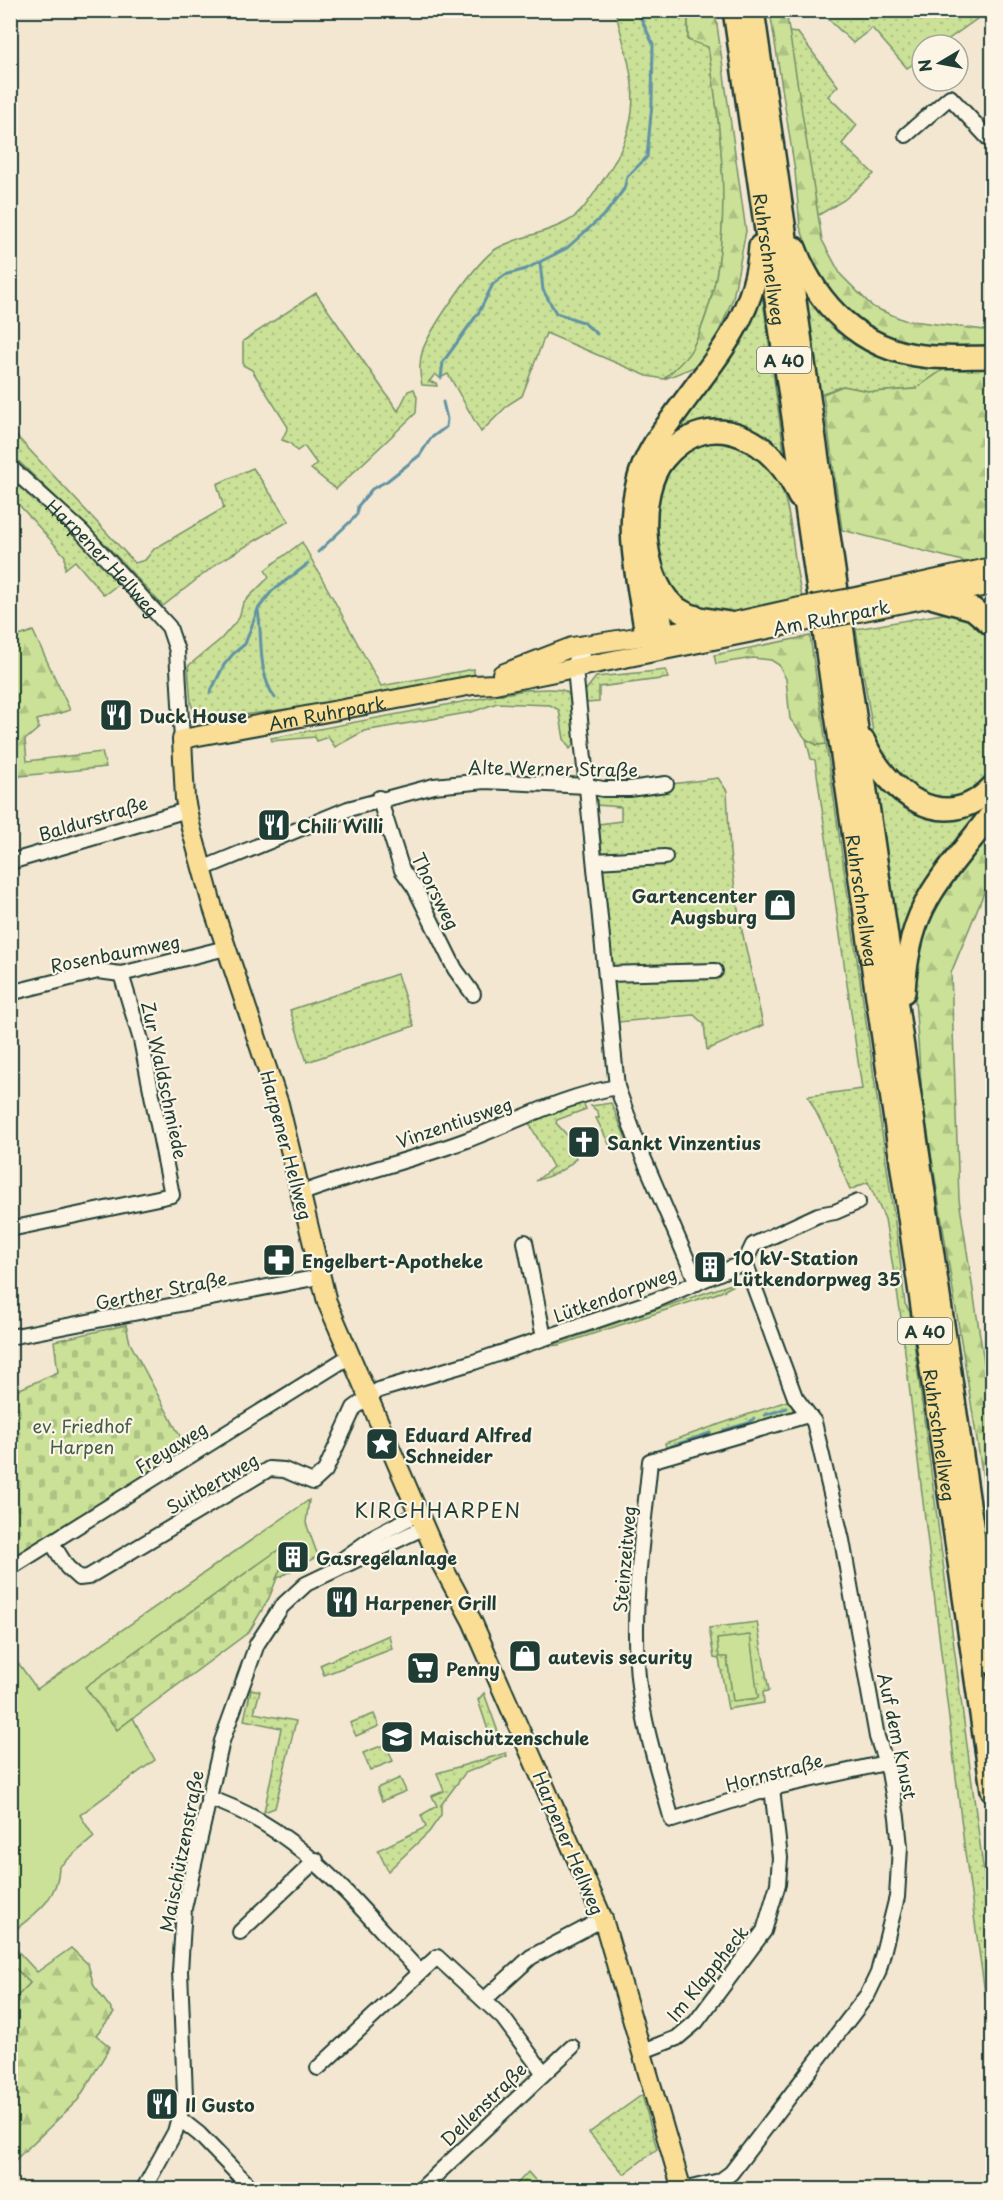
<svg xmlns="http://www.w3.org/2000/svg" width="1003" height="2200" viewBox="0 0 1003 2200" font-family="'Playpen Sans',sans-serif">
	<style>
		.grass { fill: url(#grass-dots); stroke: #748f66; stroke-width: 1.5; fill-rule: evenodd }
		.forest { fill: url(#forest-firs); stroke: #748f66; stroke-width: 1.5 }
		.cemetery { fill: url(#cemetery-stones); stroke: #748f66; stroke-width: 1.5 }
		.park { fill: #cae197; stroke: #748f66; stroke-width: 1.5 }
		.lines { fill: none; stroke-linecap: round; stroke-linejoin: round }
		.stream { stroke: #6293a4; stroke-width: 3 }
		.minor-casing { stroke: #1f3d34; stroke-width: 18 }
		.major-casing { stroke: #1f3d34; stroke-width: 22 }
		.highway-casing { stroke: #1f3d34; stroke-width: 26 }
		.minor { stroke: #fcf5e5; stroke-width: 14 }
		.major { stroke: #fbde96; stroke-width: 18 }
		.highway { stroke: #fbde96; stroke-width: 21 }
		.major-bridge-casing { stroke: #1f3d34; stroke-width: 22; stroke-linecap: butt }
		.major-bridge { stroke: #fbde96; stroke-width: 18 }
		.labels { text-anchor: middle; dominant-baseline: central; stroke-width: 4.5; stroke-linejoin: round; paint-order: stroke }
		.shield { fill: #fcf5e5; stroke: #617469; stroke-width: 1.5 }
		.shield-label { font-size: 16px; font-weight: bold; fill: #1f3d34 }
		.street-label { font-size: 18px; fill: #1f3d34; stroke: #fcf5e5 }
		.poi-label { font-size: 18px; font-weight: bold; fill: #1f3d34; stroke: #fcf5e5; text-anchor: start }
		.park-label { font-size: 18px; fill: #415e48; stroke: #fcf5e5 }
		.neighbourhood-label { font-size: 20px; letter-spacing: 1.5px; fill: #1f3d34; stroke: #fcf5e5 }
	</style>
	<defs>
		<pattern id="grass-dots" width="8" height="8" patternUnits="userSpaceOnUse" patternTransform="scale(1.5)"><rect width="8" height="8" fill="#cae197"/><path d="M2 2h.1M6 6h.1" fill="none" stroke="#adc283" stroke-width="1.8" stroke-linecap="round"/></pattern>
		<pattern id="forest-firs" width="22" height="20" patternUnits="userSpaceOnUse" patternTransform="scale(1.5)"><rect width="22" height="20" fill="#cae197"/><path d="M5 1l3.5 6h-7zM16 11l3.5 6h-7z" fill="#adc283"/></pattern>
		<pattern id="cemetery-stones" width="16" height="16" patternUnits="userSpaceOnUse" patternTransform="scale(1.5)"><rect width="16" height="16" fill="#cae197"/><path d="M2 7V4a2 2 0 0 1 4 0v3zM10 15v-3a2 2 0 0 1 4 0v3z" fill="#adc283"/></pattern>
	</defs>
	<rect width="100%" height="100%" fill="#f3e7d1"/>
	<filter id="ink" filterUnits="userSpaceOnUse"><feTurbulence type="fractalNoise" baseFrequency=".0167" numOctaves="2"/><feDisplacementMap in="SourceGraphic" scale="12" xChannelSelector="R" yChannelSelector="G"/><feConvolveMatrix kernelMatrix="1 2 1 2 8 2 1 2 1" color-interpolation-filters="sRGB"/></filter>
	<g filter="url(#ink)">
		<g class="grass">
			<polygon points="992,10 992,17 987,12 940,45 922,45 922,58 907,68 872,28 853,43 820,11"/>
			<path d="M 615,11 L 688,11 L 688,40 L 708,47 C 724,144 738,257 692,349 C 687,360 673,370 664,379 L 647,376 L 546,333 L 522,396 L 509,404 L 481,432 L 448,374 L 440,378 L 435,374 L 429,382 L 436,383 L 437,386 L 422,385 C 419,373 419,361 423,349 C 432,327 476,261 496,249 C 518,236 546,234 568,221 C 583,213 591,197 601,183 C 647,118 635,83 615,11 Z"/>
			<polygon points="788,32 798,33 838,86 828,96 857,125 842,144 874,174 844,200 817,216"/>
			<polygon points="802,275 947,367 915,389 873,392 843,386 820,394"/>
			<polygon points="760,279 786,466 739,429 660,458 646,476"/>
			<polygon points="316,293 398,411 408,391 414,389 417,397 416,413 336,489 311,469 317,464 304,446 297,451 290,443 282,440 288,427 252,370 243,365 243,341"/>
			<polygon points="10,429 135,563 145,560 154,549 224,508 217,484 253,468 289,521 219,562 163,606 109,548 11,454"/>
			<path d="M 717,438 C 726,440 740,441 748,446 C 800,480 787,548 803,600 L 726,615 L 693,611 L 662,580 L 657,568 L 653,501 L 675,455 Z"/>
			<polygon points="10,474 59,517 120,583 104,595 75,561 65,569 65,556 11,496"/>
			<polygon points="302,542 381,686 474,669 474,677 374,697 222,718 195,713 191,704 188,666 221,639 239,618 243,603 269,577 265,570"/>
			<polygon points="953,612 963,614 992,633 992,779 985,787 944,803 901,784 875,744 856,629"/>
			<polygon points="666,670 668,678 599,687 599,702 586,703 585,691 596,677"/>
			<path d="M 525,690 C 536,690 555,687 565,691 C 577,697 575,731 575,743 L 570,749 L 564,739 L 559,710 L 550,705 L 497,703 L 472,712 L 364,731 L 335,747 L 328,737 L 317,741 L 315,737 L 272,741 L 271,738 Z"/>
			<polygon points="806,739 817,745 826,744 899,1251 905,1304 910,1312 992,1935 992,2043 965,1852 900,1310 885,1219 868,1182 850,1190 830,1140 808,1096 862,1089 815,760 811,759"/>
			<polygon points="875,771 906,803 992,795 992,803 901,959"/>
			<polygon points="718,778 727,791 730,853 739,917 763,1025 707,1050 704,1024 694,1015 618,1022 599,824 621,821 621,807 596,805 595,794"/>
			<polygon points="397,974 414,1026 307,1062 290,1010"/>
			<path d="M 582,1100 L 586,1109 L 557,1120 L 556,1123 L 567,1135 L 576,1158 C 567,1170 552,1175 536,1181 L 553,1167 L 528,1121 Z"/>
			<polygon points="611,1103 627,1141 613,1141 610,1146 596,1118 599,1118 598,1112 591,1106"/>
			<polygon points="743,1280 721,1292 559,1345 549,1346"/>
			<polygon points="790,1400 794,1413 667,1452 665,1443"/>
			<path d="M 757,1622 L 769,1691 L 763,1692 L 764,1703 L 728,1709 L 719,1659 L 714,1658 L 709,1628 ZM 727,1657 L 758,1698 L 733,1700 Z"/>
			<polygon points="389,1635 392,1649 324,1675 320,1665"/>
			<polygon points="251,1689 260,1691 254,1713 296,1721 275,1808 264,1812 281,1728 244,1720"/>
			<polygon points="484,1693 502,1743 493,1745 478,1700"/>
			<polygon points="374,1714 379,1726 356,1736 350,1723"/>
			<polygon points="386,1744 393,1761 370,1770 363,1753"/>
			<polygon points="506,1753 507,1756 465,1773 441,1805 441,1815 429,1832 388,1871 378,1850 426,1827 421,1815 437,1806 432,1796 444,1791 437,1773"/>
			<polygon points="400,1778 406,1791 382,1801 377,1788"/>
			<polygon points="642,2095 657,2149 624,2174 589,2133"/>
			<polygon points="528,2172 543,2189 512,2189"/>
		</g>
		<g class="forest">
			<path d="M 688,11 L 715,11 L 746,231 L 733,298 L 716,340 L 697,366 L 664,379 C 673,370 686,360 692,349 C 738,258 723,143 708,47 L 688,40 Z"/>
			<polygon points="770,11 786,11 822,240 841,275 873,307 904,320 992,331 992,350 947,351 901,344 854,320 819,278 800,227 795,171"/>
			<polygon points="992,366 992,556 970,563 842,530 823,394 843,386 873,392 915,389 947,367"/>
			<polygon points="33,631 70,710 37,720 39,728 25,740 27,761 102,752 106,767 11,777 11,639"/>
			<polygon points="810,636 826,744 817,745 806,739 790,719 786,679 779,665 771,660 753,658 716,664 714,655"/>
			<polygon points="992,820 992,879 986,888 951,973 959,1199 992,1414 992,1534 922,1097 914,986 920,930 939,893"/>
			<polygon points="13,1946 37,1972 71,1948 88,1964 94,1986 114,2013 96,2035 110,2047 78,2100 11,2164 10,2003 30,1983 11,1964"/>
		</g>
		<g class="cemetery">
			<polygon points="126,1325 130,1343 188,1451 11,1559 11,1393 58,1372 54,1341"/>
			<polygon points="281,1547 286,1556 269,1598 249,1632 117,1730 84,1687"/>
		</g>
		<g class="park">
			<path d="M 309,1500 L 306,1523 L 318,1556 L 276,1579 L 286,1556 L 281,1548 L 85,1687 L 117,1730 L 133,1718 L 155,1760 L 80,1815 L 94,1837 L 59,1867 C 58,1900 35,1914 11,1933 L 11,1670 L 19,1664 L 37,1689 Z"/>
			<polygon points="750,1635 758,1698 733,1701 727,1657 719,1657 717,1639"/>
			<polygon points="11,1964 30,1983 11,2003 10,2003"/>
		</g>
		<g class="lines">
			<g class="stream">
				<polyline points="540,263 543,290 556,313 583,322 597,334"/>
				<polyline points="441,378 443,362 479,312 493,284 505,275 526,269 567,248 606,213 624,189 627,177 647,157 652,103 653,44 637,10"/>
				<polyline points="318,552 352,520 357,514 358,506 372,489 387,481 420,455 431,438 446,427 447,419 443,402"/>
				<path d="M 258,610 C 263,641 257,672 275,698"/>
				<polyline points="210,693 224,665 233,654 245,644 258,609 272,591 308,564"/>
				<polyline points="765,1415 787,1408"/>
				<polyline points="724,1430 749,1423 754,1418"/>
				<polyline points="666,1448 710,1433"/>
			</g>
			<g class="minor-casing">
				<g id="minor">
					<polyline points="906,135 950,97 992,142"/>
					<path id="s1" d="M 10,467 L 82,532 L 169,627 L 177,651 L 182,739"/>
					<polyline points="590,644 576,659 575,669 617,1087 638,1145 697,1283"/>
					<polyline points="379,798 402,870 415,888 455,969 473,994"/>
					<polyline points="595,861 665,857"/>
					<polyline points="10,862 187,810"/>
					<polyline points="202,869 348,809 434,786 485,781 587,786 603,789 629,789 666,784"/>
					<polyline points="606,974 715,971"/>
					<polyline points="10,993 98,971 121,974 226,948"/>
					<path d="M 302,1193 C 356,1173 413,1160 467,1140 C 517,1121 564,1096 617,1087"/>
					<polyline points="10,1229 172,1195 141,1040 121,974"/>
					<polyline points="525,1242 544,1338"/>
					<polyline points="10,1337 319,1277"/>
					<path d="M 808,1415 L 650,1461 C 643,1535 630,1612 639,1686 C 645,1732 660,1776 672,1820 L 772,1788 L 885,1763"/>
					<polyline points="52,1543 67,1567 79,1578 88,1577 269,1469 284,1470 313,1482 325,1471 354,1408 379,1390 474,1362 656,1300 745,1262 753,1245 818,1215 835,1212 858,1202"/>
					<polyline points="339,1562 377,1535 419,1513"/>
					<polyline points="10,1568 350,1356"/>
					<path d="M 208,1798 C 300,1827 356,1905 420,1972"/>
					<polyline points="240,1932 316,1860"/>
					<polyline points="484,2000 531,1957 603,1919"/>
					<polyline points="643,2051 677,2038 696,2022 764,1931 778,1884 780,1858 772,1788"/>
					<polyline points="318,2068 437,1957 503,2018 543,2072"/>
					<polyline points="180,2119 199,2134 253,2190"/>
					<polyline points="720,2181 731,2173 868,1994 878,1973 897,1897 900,1847 897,1817 889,1772 877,1737 842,1540 814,1422 795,1397 745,1262"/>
					<polyline points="143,2190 175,2132 185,2095 180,1971 184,1908 222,1741 257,1644 282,1606 306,1584 425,1527"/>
					<polyline points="420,2190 572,2047"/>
					<polyline points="683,2190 720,2181 729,2190"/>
				</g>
			</g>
			<g class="major-casing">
				<g id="major">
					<polyline points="856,597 992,567"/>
					<polyline points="859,612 992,585"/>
					<polyline points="502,674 572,647 729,623 800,607"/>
					<path id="s2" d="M 682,2190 L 603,1919 L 472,1621 L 437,1556 L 327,1302 L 279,1104 L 213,908 L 191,828 L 185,799 L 182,739 L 473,685 L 495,684 L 803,622"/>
				</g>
			</g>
			<g class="highway-casing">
				<g id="highway">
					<path id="s3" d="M 734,10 L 992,1790"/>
					<polyline points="753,10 992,1663"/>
					<path d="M 795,248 C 816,304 861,350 923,356 C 946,359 969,357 992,357"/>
					<polyline points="654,583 663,632"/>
					<polyline points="934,598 973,609 992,625"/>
					<path d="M 729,623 C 709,620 688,618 673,605 C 641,576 636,492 664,459 C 711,402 776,441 799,497"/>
					<path d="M 646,635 C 639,585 624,530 638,481 C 644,457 658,437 673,417 C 713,360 755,320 760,246"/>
					<path d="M 864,741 C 886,791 944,838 992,787"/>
					<path d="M 904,992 C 909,901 942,880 992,813"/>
				</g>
			</g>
			<use href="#minor" class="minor"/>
			<use href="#major" class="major"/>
			<use href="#highway" class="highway"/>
			<g class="major-bridge-casing">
				<g id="major-bridge">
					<polyline points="800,607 856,597"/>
					<polyline points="803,622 859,612"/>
				</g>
			</g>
			<use href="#major-bridge" class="major-bridge"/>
		</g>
	</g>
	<defs>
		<g id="restaurant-square" transform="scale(1.725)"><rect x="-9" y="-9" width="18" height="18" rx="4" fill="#1f3d34" stroke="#fcf5e5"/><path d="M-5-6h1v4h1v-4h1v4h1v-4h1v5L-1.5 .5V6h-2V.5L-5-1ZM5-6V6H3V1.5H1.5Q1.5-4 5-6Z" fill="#fff"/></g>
		<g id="shop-square" transform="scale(1.725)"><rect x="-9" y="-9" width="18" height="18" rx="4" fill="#1f3d34" stroke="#fcf5e5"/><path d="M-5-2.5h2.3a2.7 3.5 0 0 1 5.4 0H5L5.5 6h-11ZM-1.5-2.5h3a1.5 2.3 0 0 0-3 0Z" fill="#fff"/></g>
		<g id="church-square" transform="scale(1.725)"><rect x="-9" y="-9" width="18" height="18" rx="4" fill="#1f3d34" stroke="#fcf5e5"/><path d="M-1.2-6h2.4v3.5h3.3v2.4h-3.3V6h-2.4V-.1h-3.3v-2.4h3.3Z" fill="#fff"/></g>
		<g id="pharmacy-square" transform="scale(1.725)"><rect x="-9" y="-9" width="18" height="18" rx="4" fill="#1f3d34" stroke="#fcf5e5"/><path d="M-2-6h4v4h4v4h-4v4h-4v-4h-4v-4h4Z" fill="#fff"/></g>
		<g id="building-square" transform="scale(1.725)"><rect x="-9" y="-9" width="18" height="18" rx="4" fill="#1f3d34" stroke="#fcf5e5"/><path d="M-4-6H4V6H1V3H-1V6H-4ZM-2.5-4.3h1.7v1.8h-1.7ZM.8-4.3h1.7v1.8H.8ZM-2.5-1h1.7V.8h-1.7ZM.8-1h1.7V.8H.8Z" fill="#fff"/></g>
		<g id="sight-square" transform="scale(1.725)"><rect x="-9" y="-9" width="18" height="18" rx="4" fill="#1f3d34" stroke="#fcf5e5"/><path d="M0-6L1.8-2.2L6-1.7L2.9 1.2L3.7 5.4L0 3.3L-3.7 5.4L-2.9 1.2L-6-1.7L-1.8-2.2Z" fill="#fff"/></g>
		<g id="supermarket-square" transform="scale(1.725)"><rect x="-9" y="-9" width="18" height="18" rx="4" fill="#1f3d34" stroke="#fcf5e5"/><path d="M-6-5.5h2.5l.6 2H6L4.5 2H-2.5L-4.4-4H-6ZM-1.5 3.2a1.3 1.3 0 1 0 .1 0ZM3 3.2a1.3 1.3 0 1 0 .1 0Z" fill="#fff"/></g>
		<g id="school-square" transform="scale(1.725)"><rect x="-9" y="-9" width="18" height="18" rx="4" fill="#1f3d34" stroke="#fcf5e5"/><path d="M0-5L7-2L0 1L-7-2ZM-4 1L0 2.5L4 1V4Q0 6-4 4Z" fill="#fff"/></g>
	</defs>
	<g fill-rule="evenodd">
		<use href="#restaurant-square" x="116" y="715"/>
		<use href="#restaurant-square" x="274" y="825"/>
		<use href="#shop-square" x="780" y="905"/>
		<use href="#church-square" x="584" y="1142"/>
		<use href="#pharmacy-square" x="279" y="1260"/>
		<use href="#building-square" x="710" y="1267"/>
		<use href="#sight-square" x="382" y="1444"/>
		<use href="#building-square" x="293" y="1557"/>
		<use href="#restaurant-square" x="342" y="1602"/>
		<use href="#shop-square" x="525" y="1656"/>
		<use href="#supermarket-square" x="423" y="1668"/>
		<use href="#school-square" x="397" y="1737"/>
		<use href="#restaurant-square" x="162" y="2104"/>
	</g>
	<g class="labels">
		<g class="shield">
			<rect x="757" y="347" width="54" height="26" rx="4.5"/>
			<rect x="898" y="1318" width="54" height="26" rx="4.5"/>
		</g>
		<g class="shield-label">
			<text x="784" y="360">A 40</text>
			<text x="925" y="1331">A 40</text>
		</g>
		<g class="street-label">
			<text stroke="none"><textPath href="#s3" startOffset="252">Ruhrschnellweg</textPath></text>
			<text stroke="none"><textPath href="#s1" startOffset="130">Harpener Hellweg</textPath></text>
			<text transform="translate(831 617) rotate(-11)">Am Ruhrpark</text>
			<text stroke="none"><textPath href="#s2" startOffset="1689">Am Ruhrpark</textPath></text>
			<text transform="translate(553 768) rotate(1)">Alte Werner Straße</text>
			<text transform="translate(93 818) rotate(-17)">Baldurstraße</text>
			<text transform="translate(436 891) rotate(63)">Thorsweg</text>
			<text stroke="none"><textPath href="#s3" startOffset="900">Ruhrschnellweg</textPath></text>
			<text transform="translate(115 953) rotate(-11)">Rosenbaumweg</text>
			<text transform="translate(165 1080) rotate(78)">Zur Waldschmiede</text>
			<text transform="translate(454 1122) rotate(-19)">Vinzentiusweg</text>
			<text transform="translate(287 1145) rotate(75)">Harpener Hellweg</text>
			<text transform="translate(161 1290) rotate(-11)">Gerther Straße</text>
			<text transform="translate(615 1294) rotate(-20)">Lütkendorpweg</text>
			<text stroke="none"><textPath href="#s3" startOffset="1440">Ruhrschnellweg</textPath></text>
			<text transform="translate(171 1447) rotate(-32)">Freyaweg</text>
			<text transform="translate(212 1483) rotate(-30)">Suitbertweg</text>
			<text transform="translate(624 1559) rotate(-85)">Steinzeitweg</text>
			<text transform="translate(898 1736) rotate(78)">Auf dem Knust</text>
			<text transform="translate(774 1772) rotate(-15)">Hornstraße</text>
			<text transform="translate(569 1843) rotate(67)">Harpener Hellweg</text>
			<text transform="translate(181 1851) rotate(-79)">Maischützenstraße</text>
			<text transform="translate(707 1973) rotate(-51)">Im Klappheck</text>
			<text transform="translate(483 2104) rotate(-44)">Dellenstraße</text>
		</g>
		<g class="poi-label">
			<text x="139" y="715">Duck House</text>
			<text x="297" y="825">Chili Willi</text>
			<text x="757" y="895" text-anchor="end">Gartencenter<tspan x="757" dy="21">Augsburg</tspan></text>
			<text x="607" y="1142">Sankt Vinzentius</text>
			<text x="733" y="1257">10 kV-Station<tspan x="733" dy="21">Lütkendorpweg 35</tspan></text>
			<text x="302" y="1260">Engelbert-Apotheke</text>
			<text x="405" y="1434">Eduard Alfred<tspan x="405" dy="21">Schneider</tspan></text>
			<text x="316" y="1557">Gasregelanlage</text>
			<text x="365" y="1602">Harpener Grill</text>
			<text x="548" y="1656">autevis security</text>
			<text x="446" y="1668">Penny</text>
			<text x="420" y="1737">Maischützenschule</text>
			<text x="185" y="2104">Il Gusto</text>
		</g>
		<g class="park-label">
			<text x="82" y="1425">ev. Friedhof<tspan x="82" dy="21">Harpen</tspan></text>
		</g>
		<g class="neighbourhood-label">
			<text x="438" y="1510">KIRCHHARPEN</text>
		</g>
	</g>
	<rect width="1003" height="2200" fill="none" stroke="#fcf5e5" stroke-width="36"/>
	<rect x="18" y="18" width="967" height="2164" fill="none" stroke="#1f3d34" stroke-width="2" filter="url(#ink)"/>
	<g transform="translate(940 63) rotate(260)"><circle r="28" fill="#fcf5e5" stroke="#a4ab9e" stroke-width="1.5"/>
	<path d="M0-4.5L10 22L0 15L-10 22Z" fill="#1f3d34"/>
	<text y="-9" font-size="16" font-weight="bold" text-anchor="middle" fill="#1f3d34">N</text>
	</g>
</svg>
